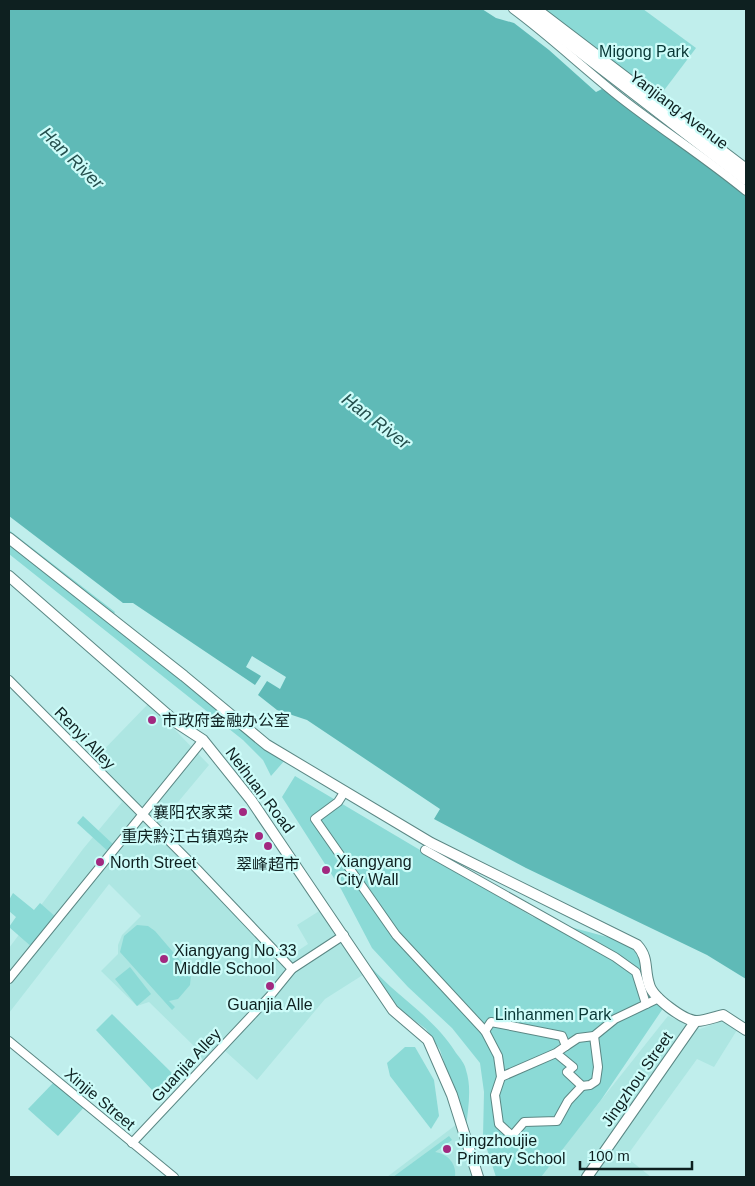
<svg xmlns="http://www.w3.org/2000/svg" width="755" height="1186" viewBox="0 0 755 1186" font-family="Arial,'Noto Sans SC',sans-serif">
	<style>
		.built { fill: #ade6e2 }
		.green { fill: #8bdad6 }
		.water { fill: #5fbab7 }
		.lines { fill: none; stroke-linecap: round; stroke-linejoin: round }
		.street-casing { stroke: #5b8784; stroke-width: 10 }
		.secondary-casing { stroke: #5b8784; stroke-width: 12 }
		.street { stroke: #fff; stroke-width: 8 }
		.secondary { stroke: #fff; stroke-width: 10 }
		.poi-dot { fill: #a22980; stroke: #cdfcf9; stroke-width: 2 }
		.labels { text-anchor: middle; dominant-baseline: central; stroke-width: 4.5; stroke-linejoin: round; paint-order: stroke }
		.park-label { font-size: 16px; fill: #093735; stroke: #cdfcf9 }
		.street-label { font-size: 16px; fill: #0e2020; stroke: #cdfcf9 }
		.poi-label { font-size: 16px; fill: #0e2020; stroke: #cdfcf9; text-anchor: start }
		.water-label { font-size: 18px; font-style: italic; fill: #26504e; stroke: #cdfcf9 }
	</style>
	<rect width="100%" height="100%" fill="#c0eeec"/>
	<g class="built">
		<polygon points="149,703 209,765 158,826 205,871 287,958 308,944 297,925 324,908 366,973 325,999 257,1080 224,1050 159,1118 137,1147 130,1142 203,1061 196,1048 149,1002 137,1006 101,971 118,954 118,945 122,935 141,916 109,884 9,1013 9,948 83,849 122,802 88,766"/>
		<polygon points="668,1016 700,1029 722,1021 737,1030 714,1067 697,1059 626,1157 651,1177 540,1177"/>
		<polygon points="461,1121 478,1177 387,1177"/>
	</g>
	<g class="green">
		<polygon points="536,9 643,9 696,48 656,101"/>
		<polygon points="9,530 115,612 111,618 285,760 271,776 263,760 243,740 9,554"/>
		<polygon points="295,776 533,917 637,945 649,985 666,1004 601,1100 541,1177 496,1177 483,1137 484,1092 480,1063 452,1028 408,987 372,948 341,889 282,797"/>
		<polygon points="83,816 116,847 111,854 77,823"/>
		<polygon points="13,893 34,910 40,903 58,919 33,948 9,927 16,917 9,911 9,900"/>
		<polygon points="137,925 148,926 155,931 185,966 191,975 190,985 178,999 169,1001 175,1007 172,1010 120,952 124,936"/>
		<path d="M 370,966 C 397,997 434,1017 456,1053 C 460,1058 465,1064 466,1070 C 472,1088 468,1109 466,1128 L 440,1050 L 426,1029 L 391,1003 Z"/>
		<polygon points="130,967 151,994 137,1006 115,979"/>
		<polygon points="112,1014 172,1073 173,1076 159,1089 153,1091 96,1030"/>
		<polygon points="405,1047 415,1047 434,1080 439,1116 431,1129 390,1076 387,1063"/>
		<polygon points="56,1080 86,1105 58,1136 28,1109"/>
		<path d="M 449,1136 L 452,1140 L 435,1152 C 448,1154 457,1164 455,1177 L 393,1177 Z"/>
	</g>
	<polygon class="water" points="9,9 482,9 496,18 514,23 549,50 596,92 602,89 655,124 746,194 746,979 707,955 526,868 434,819 440,809 307,720 277,710 258,695 267,681 280,689 286,677 252,656 246,667 261,676 255,685 133,603 123,603 9,516"/>
	<g class="lines">
		<g class="street-casing">
			<g id="street">
				<path d="M 513,9 C 551,37 584,69 621,98 C 662,130 706,158 746,191"/>
				<polyline points="9,680 197,869 292,969 270,996 132,1143"/>
				<polyline points="345,791 338,802 315,819 396,935 485,1031 498,1056 501,1077"/>
				<polyline points="425,850 615,957 636,972 646,1004"/>
				<polyline points="292,969 344,935"/>
				<polyline points="9,979 203,740"/>
				<polyline points="485,1031 491,1022 562,1036 566,1046 556,1053 501,1077 495,1095 499,1124 512,1136 524,1122 557,1121 568,1101 582,1086 567,1072 573,1067 556,1053"/>
				<polyline points="9,1041 174,1177"/>
				<polyline points="566,1046 578,1038 594,1036 615,1019 659,998"/>
				<polyline points="582,1086 590,1085 596,1081 598,1067 594,1036"/>
			</g>
		</g>
		<g class="secondary-casing">
			<g id="secondary">
				<polyline points="524,9 746,180"/>
				<polyline points="536,9 746,169"/>
				<path d="M 9,538 L 184,676 L 267,745 L 431,843 L 637,945 C 649,958 644,969 649,984 C 652,997 684,1021 697,1021 C 705,1021 715,1017 723,1015 L 746,1030"/>
				<polyline points="9,576 177,723 203,740 251,800 393,1010 428,1040 452,1095 478,1177"/>
				<polyline points="587,1177 695,1022"/>
			</g>
		</g>
		<use href="#street" class="street"/>
		<use href="#secondary" class="secondary"/>
	</g>
	<g class="poi-dot">
		<circle cx="152" cy="720" r="5"/>
		<circle cx="243" cy="812" r="5"/>
		<circle cx="259" cy="836" r="5"/>
		<circle cx="268" cy="846" r="5"/>
		<circle cx="100" cy="862" r="5"/>
		<circle cx="326" cy="870" r="5"/>
		<circle cx="164" cy="959" r="5"/>
		<circle cx="270" cy="986" r="5"/>
		<circle cx="447" cy="1149" r="5"/>
	</g>
	<g class="labels">
		<g class="park-label">
			<text x="644" y="51">Migong Park</text>
			<text x="553" y="1014">Linhanmen Park</text>
		</g>
		<g class="street-label">
			<text transform="translate(679 110) rotate(37)">Yanjiang Avenue</text>
			<text transform="translate(85 738) rotate(46)">Renyi Alley</text>
			<text transform="translate(260 790) rotate(53)">Neihuan Road</text>
			<text transform="translate(186 1065) rotate(-47)">Guanjia Alley</text>
			<text transform="translate(637 1079) rotate(-55)">Jingzhou Street</text>
			<text transform="translate(100 1099) rotate(40)">Xinjie Street</text>
		</g>
		<g class="poi-label">
			<text x="162" y="720">市政府金融办公室</text>
			<text x="233" y="812" text-anchor="end">襄阳农家菜</text>
			<text x="249" y="836" text-anchor="end">重庆黔江古镇鸡杂</text>
			<text x="336" y="861">Xiangyang<tspan x="336" dy="18">City Wall</tspan></text>
			<text x="110" y="862">North Street</text>
			<text x="268" y="864" text-anchor="middle">翠峰超市</text>
			<text x="174" y="950">Xiangyang No.33<tspan x="174" dy="18">Middle School</tspan></text>
			<text x="270" y="1004" text-anchor="middle">Guanjia Alle</text>
			<text x="457" y="1140">Jingzhoujie<tspan x="457" dy="18">Primary School</tspan></text>
		</g>
		<g class="water-label">
			<text transform="translate(72 158) rotate(44)">Han River</text>
			<text transform="translate(376 421) rotate(37)">Han River</text>
		</g>
	</g>
	<rect width="755" height="1186" fill="none" stroke="#0e2020" stroke-width="20"/>
	<path d="M580 1161v8h112v-8" fill="none" stroke="#0e2020" stroke-width="2.5"/>
	<text x="588" y="1161" font-size="15" fill="#0e2020" stroke="#cdfcf9" stroke-width="4" paint-order="stroke">100 m</text>
</svg>
